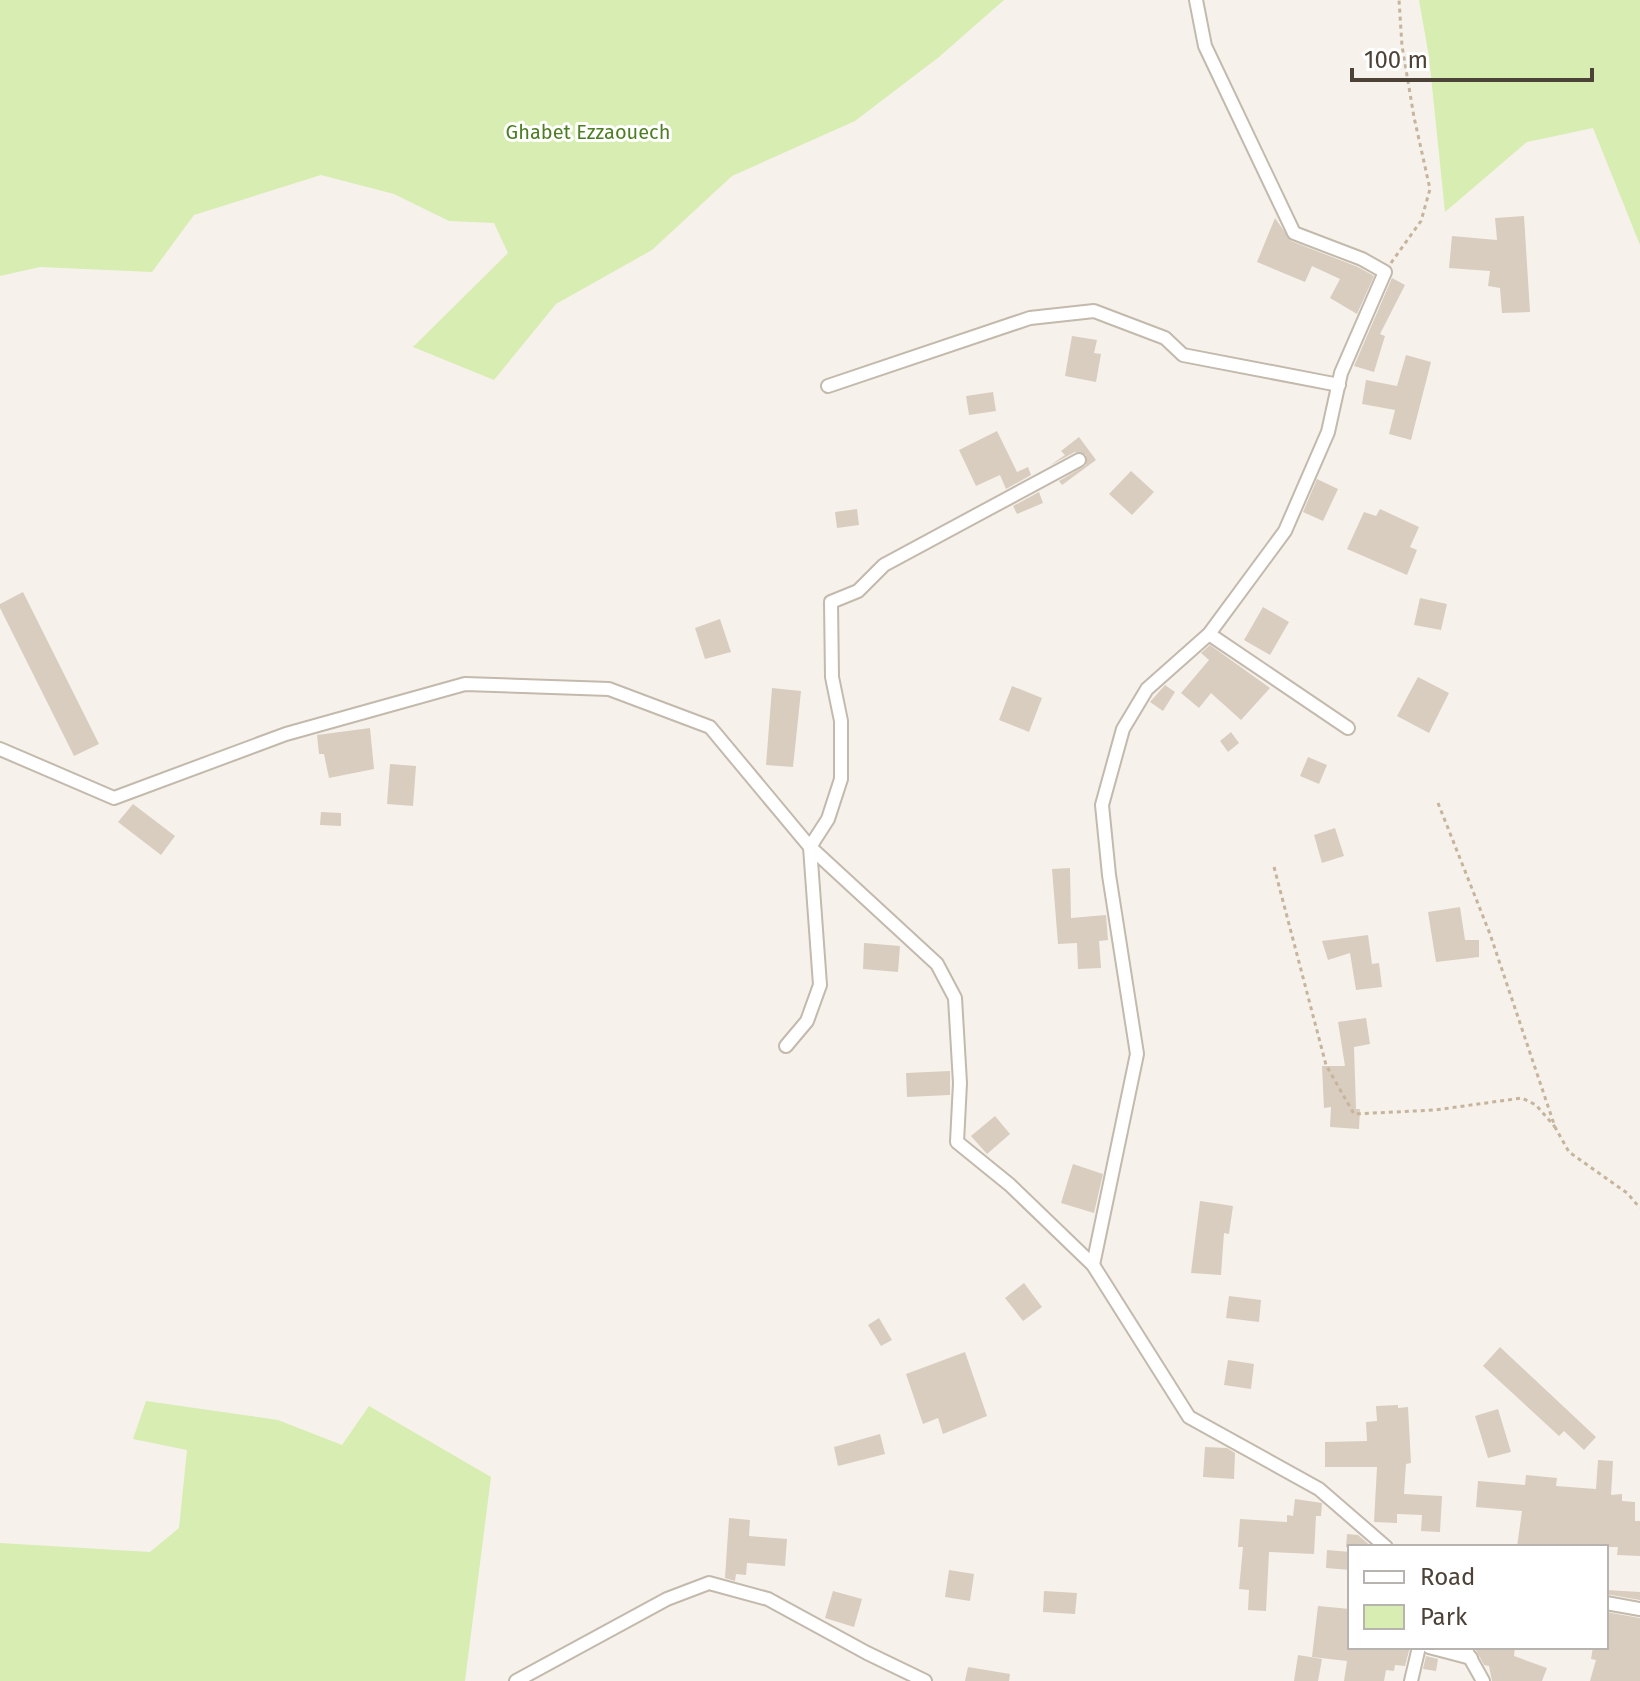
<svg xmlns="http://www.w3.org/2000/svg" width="1640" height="1681" viewBox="0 0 1640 1681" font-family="'Fira Sans',sans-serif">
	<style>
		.green { fill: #d7edb1 }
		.building { fill: #d9cdbf }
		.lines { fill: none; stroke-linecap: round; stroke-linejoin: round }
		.minor-casing { stroke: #c3b9ac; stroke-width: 16 }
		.path { stroke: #c6b49c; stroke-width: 3; stroke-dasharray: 4 4; stroke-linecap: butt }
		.minor { stroke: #fff; stroke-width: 12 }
		.labels { text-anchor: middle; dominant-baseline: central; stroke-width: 6; stroke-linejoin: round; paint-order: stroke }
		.park-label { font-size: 20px; fill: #4d7e23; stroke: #fff }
	</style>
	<rect width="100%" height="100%" fill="#f6f2eb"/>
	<g class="green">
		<polygon points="0,0 1004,0 939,57 855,121 732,176 652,250 556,304 494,380 413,347 508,253 494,223 449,221 394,194 321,175 194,215 152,272 40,267 0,276"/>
		<polygon points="1419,0 1640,0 1640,245 1593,128 1527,142 1445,212 1429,57"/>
		<polygon points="146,1401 278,1420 342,1445 369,1406 491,1477 465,1681 0,1681 0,1543 150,1552 179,1528 187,1450 133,1439"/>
	</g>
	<g class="building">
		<polygon points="1524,216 1530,312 1502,313 1500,288 1488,286 1490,271 1449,268 1452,236 1497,240 1495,218"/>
		<polygon points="1275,218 1291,241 1358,267 1374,276 1357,314 1330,298 1340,279 1312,266 1305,282 1257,262"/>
		<polygon points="1392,278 1405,285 1380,334 1385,336 1374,372 1354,366"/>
		<polygon points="1072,336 1097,340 1094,353 1101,354 1096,382 1065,376"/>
		<polygon points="1406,355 1431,362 1411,440 1389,434 1395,410 1362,404 1366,380 1397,386"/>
		<polygon points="993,392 996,411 969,415 966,396"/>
		<polygon points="997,431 1017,472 1028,467 1031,475 1006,489 1000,475 976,486 959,450"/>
		<polygon points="1079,437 1096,460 1062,485 1059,481 1086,465 1086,455 1075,452 1049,466 1065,455 1061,451"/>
		<polygon points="1131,471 1154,492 1132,515 1109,494"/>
		<polygon points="1317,479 1338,489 1323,521 1303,512"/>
		<polygon points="1039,492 1043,503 1017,514 1013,506"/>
		<polygon points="857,509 859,525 837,528 835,512"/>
		<polygon points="1380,509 1419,527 1410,547 1417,550 1407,575 1347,549 1364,512 1376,516"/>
		<polygon points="23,592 99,744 74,756 0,608 0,604"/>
		<polygon points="1420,598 1447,604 1441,630 1414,625"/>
		<polygon points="1263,607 1289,622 1270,655 1244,640"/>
		<polygon points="720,619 731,652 705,659 695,628"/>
		<polygon points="1210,645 1270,688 1241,720 1211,693 1199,708 1181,693 1209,660 1201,653"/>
		<polygon points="1418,677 1449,693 1429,733 1397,716"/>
		<polygon points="1165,685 1175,692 1163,711 1150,702"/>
		<polygon points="1012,686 1042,698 1029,732 999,720"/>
		<polygon points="772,688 801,691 793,767 766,765"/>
		<polygon points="370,728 374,769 329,778 324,754 319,754 317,735"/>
		<polygon points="1231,732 1239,743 1228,752 1220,741"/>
		<polygon points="1308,757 1327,765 1319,784 1300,776"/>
		<polygon points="390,764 416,766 413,806 387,804"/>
		<polygon points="133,804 175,836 161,855 118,822"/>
		<polygon points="321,812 341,813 341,826 320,825"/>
		<polygon points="1335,828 1344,856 1322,863 1314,835"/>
		<polygon points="1070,868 1071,918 1106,915 1108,940 1099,941 1101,968 1078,969 1077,943 1058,944 1052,869"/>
		<polygon points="1460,907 1465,940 1479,940 1479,957 1436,962 1428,912"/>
		<polygon points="1368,935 1372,964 1379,963 1382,987 1356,990 1350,953 1328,960 1322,941"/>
		<polygon points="864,943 900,946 898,972 863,969"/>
		<polygon points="1366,1018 1370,1044 1354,1047 1356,1109 1360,1109 1359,1129 1330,1127 1331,1107 1324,1108 1322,1066 1345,1066 1338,1022"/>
		<polygon points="950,1071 950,1095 907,1097 906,1073"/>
		<polygon points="995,1116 1010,1134 987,1154 971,1136"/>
		<polygon points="1073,1164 1103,1174 1094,1213 1061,1203"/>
		<polygon points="1200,1201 1233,1206 1229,1234 1224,1233 1221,1275 1191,1273"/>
		<polygon points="1024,1283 1042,1307 1023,1321 1005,1298"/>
		<polygon points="1229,1296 1261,1300 1259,1322 1226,1318"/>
		<polygon points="879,1318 892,1340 881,1346 868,1325"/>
		<polygon points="1500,1347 1596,1437 1584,1450 1564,1431 1559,1436 1483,1366"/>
		<polygon points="965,1352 987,1416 943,1434 938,1418 923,1424 906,1374"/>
		<polygon points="1228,1360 1254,1364 1251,1389 1224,1385"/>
		<polygon points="1398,1405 1398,1408 1408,1407 1411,1463 1406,1464 1404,1494 1442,1496 1440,1532 1421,1531 1422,1515 1397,1514 1397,1523 1374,1522 1377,1467 1325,1467 1325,1442 1367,1441 1366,1422 1377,1421 1376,1406"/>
		<polygon points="1498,1409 1511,1452 1488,1458 1475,1416"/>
		<polygon points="880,1434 885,1454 838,1466 834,1447"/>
		<polygon points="1205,1447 1227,1448 1235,1453 1234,1479 1203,1477"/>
		<polygon points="1598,1460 1613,1461 1611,1495 1622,1494 1622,1501 1635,1502 1635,1521 1640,1521 1640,1556 1617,1555 1618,1547 1517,1547 1522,1511 1476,1507 1478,1481 1525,1485 1526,1475 1557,1478 1556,1486 1596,1489"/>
		<polygon points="1295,1499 1322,1503 1321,1516 1316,1516 1314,1554 1269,1552 1266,1611 1248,1610 1249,1590 1239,1589 1243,1547 1238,1547 1240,1519 1287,1522 1287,1515 1293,1516"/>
		<polygon points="729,1518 750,1520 749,1536 787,1539 785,1566 747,1563 746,1575 736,1574 735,1581 725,1578"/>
		<polygon points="1347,1534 1358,1535 1372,1547 1346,1547"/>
		<polygon points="1327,1550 1350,1552 1350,1570 1326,1568"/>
		<polygon points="949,1570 974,1574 970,1601 945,1597"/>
		<polygon points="1606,1590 1640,1592 1640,1600 1606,1594"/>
		<polygon points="833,1591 862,1599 854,1627 825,1618"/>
		<polygon points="1044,1591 1077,1593 1075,1614 1043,1612"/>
		<polygon points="1318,1606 1350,1609 1350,1647 1410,1647 1405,1666 1395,1665 1394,1671 1386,1670 1384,1681 1344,1681 1347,1661 1312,1657"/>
		<polygon points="1606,1612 1640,1618 1640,1681 1590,1681 1596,1660 1591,1659 1593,1647 1606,1647"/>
		<polygon points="1474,1647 1515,1647 1514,1656 1547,1668 1542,1681 1492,1681 1489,1666 1484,1665"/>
		<polygon points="1298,1655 1322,1659 1318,1681 1294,1681"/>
		<polygon points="1426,1656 1438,1659 1436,1671 1423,1669"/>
		<polygon points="968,1667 1010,1674 1009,1681 965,1681"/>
	</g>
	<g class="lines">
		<g class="minor-casing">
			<g id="minor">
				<polyline points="828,386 1030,318 1094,311 1165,338 1183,355 1339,385"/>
				<polyline points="1209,634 1348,728"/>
				<polyline points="0,749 114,798 286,734 465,684 609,689 710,727 810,847 937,964 955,998 960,1083 957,1142 1010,1185 1093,1265 1189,1417 1319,1489 1386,1547"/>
				<polyline points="786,1046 807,1021 820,985 810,847 828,819 841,779 841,721 832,677 831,602 858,591 884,565 1079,460"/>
				<polyline points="1093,1265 1137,1054 1109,875 1102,805 1123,729 1147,689 1209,634 1285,531 1328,432 1341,373 1385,272 1362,259 1294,233 1205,46 1196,0"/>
				<polyline points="1606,1603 1640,1609"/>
				<polyline points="1429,1647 1471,1658"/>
				<polyline points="1464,1647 1483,1681"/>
				<polyline points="516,1681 667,1599 709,1583 768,1599 867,1653 925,1681"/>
				<polyline points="1411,1681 1419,1647"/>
			</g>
		</g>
		<g class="path">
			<polyline points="1391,263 1421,221 1430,189 1414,117 1402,46 1399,0"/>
			<polyline points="1438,803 1490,934 1555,1127 1569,1152 1627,1193 1640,1208"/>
			<polyline points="1274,867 1326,1065 1354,1114 1435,1110 1522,1098 1536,1105 1555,1127"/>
		</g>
		<use href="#minor" class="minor"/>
	</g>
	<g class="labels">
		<g class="park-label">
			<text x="588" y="132">Ghabet Ezzaouech</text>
		</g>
	</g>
	<rect x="1348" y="1545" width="260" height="104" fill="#ffffff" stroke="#b7b3af" stroke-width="2"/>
	<rect x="1364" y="1571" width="40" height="12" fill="#ffffff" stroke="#b7b3af" stroke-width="2"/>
	<text x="1420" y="1585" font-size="24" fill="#4c4237">Road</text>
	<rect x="1364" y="1605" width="40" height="24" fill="#d7edb1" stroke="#b7b3af" stroke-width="2"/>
	<text x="1420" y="1625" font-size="24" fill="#4c4237">Park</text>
	<path d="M1352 68v12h240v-12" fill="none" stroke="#4c4237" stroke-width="4"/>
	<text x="1364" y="68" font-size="24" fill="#4c4237" stroke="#ffffff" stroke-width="6" paint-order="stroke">100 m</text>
</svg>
